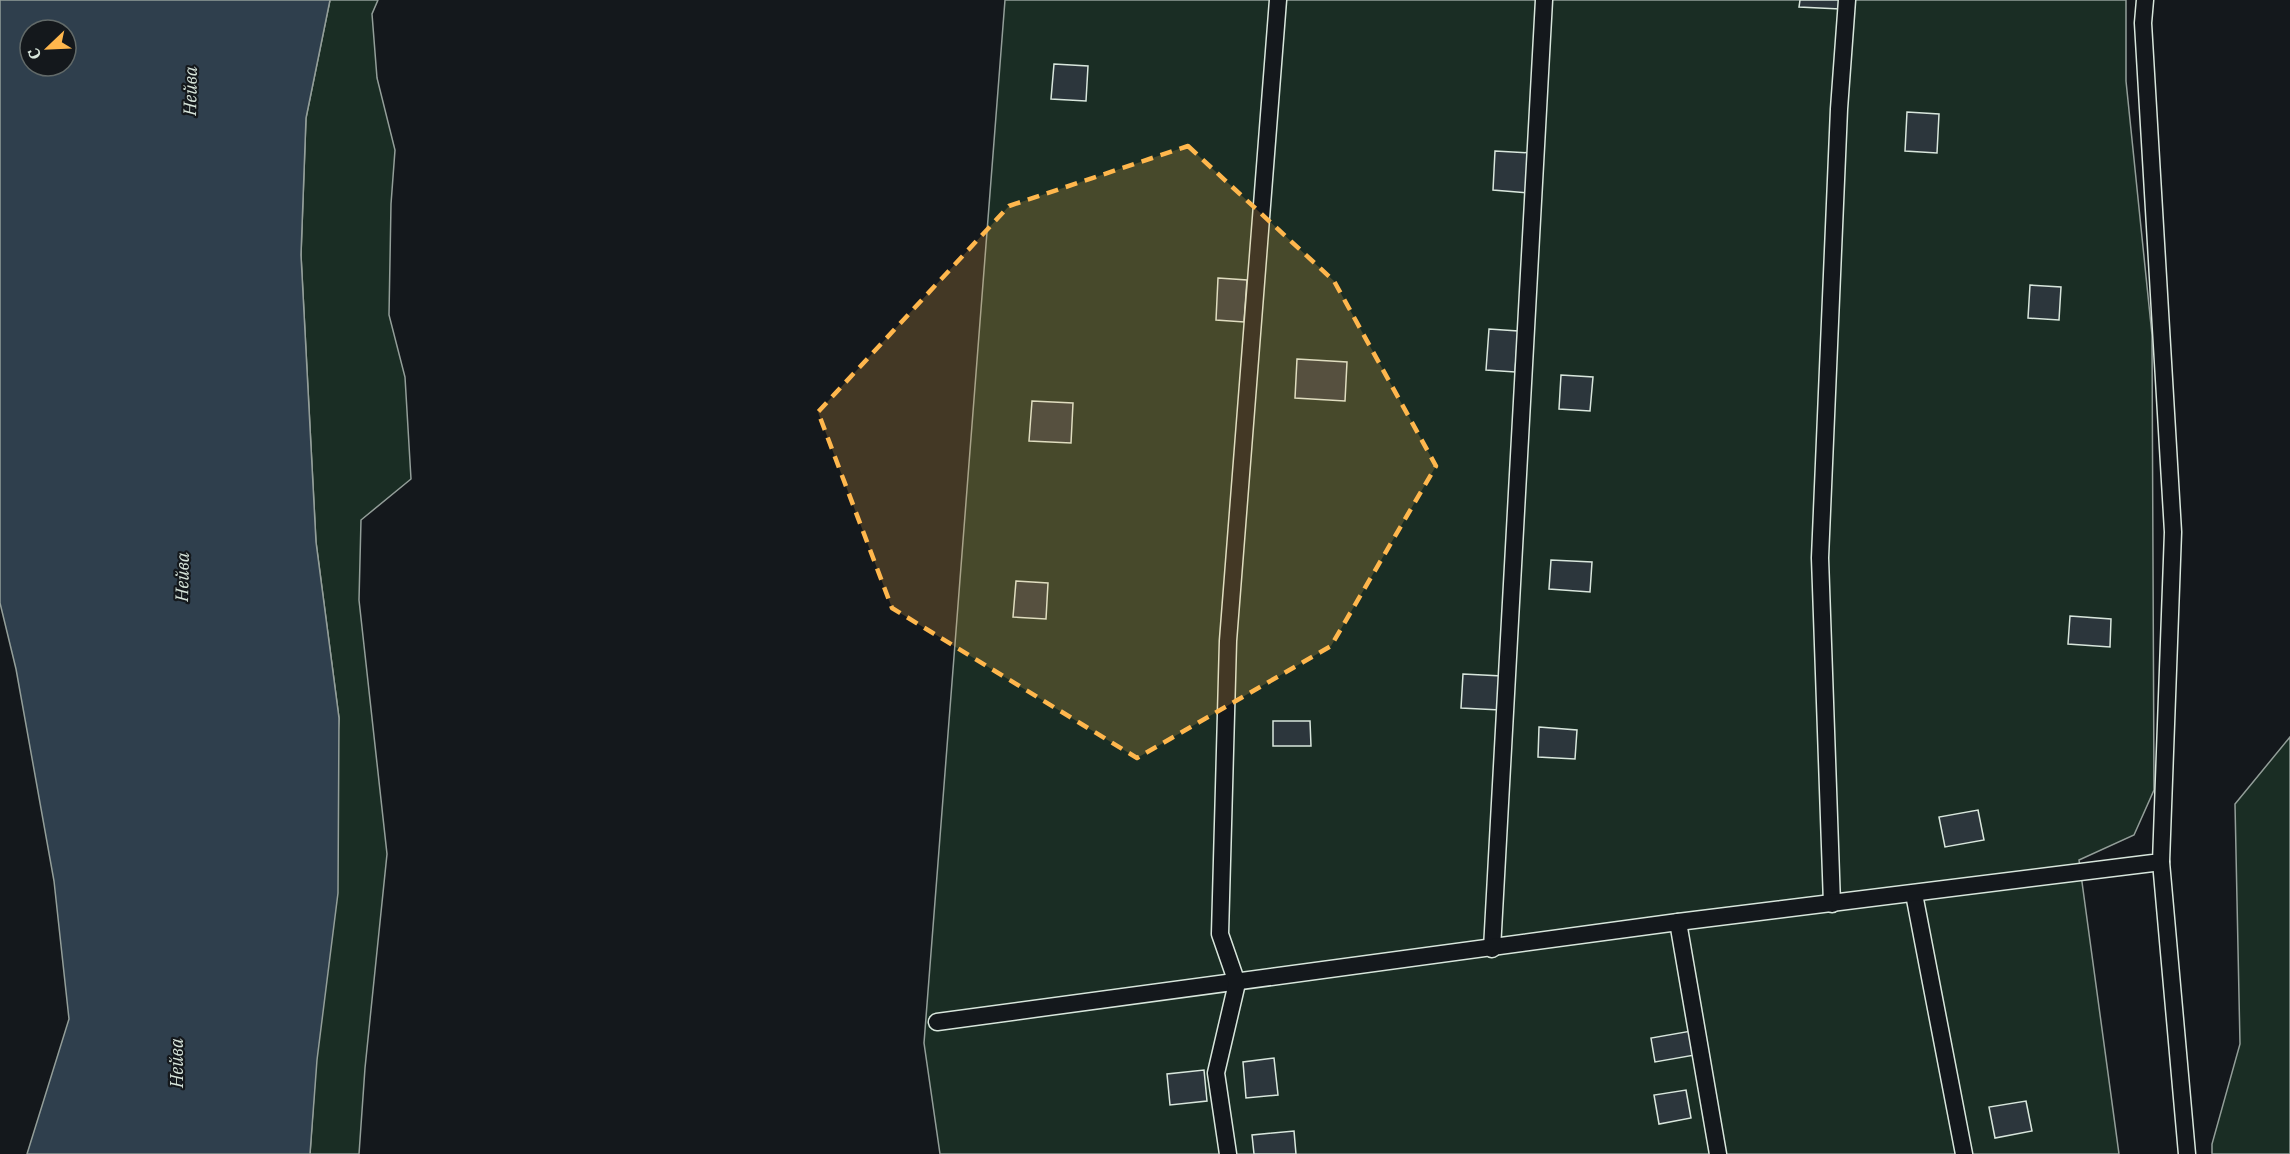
<svg xmlns="http://www.w3.org/2000/svg" width="2290" height="1154" viewBox="0 0 2290 1154" font-family="'IBM Plex Serif',serif">
	<style>
		.green { fill: #1a2d24; stroke: #939e99; stroke-width: 1.5 }
		.water { fill: #2f3f4d; stroke: #939e99; stroke-width: 1.5; fill-rule: evenodd }
		.building { fill: #2c363c; stroke: #d8e6dc; stroke-width: 1.5 }
		.lines { fill: none; stroke-linecap: round; stroke-linejoin: round }
		.lane-casing { stroke: #d8e6dc; stroke-width: 19 }
		.lane { stroke: #14181c; stroke-width: 16 }
		.marked { fill: #ffb74d; fill-opacity: 0.2; stroke: #ffb74d; stroke-width: 4.5; stroke-dasharray: 12 8; stroke-linejoin: round }
		.labels { text-anchor: middle; dominant-baseline: central; stroke-width: 4.5; stroke-linejoin: round; paint-order: stroke }
		.water-label { font-size: 18px; font-style: italic; fill: #d8e6dc; stroke: #14181c }
	</style>
	<rect width="100%" height="100%" fill="#14181c"/>
	<g class="green">
		<polygon points="330,0 378,0 372,14 377,78 395,150 391,204 389,315 405,377 411,479 361,520 359,600 387,854 365,1068 359,1154 310,1154 339,718 316,542 301,255 306,118"/>
		<polygon points="1005,0 2126,0 2126,81 2152,335 2154,790 2134,835 2079,860 2119,1154 940,1154 924,1043"/>
		<polygon points="2290,737 2290,1154 2212,1154 2212,1144 2240,1044 2235,804"/>
	</g>
	<path class="water" d="M 0,0 L 330,0 L 306,118 L 301,255 L 316,542 L 339,718 L 338,893 L 317,1060 L 310,1154 L 27,1154 L 69,1019 L 54,881 L 16,669 L 0,603 ZM 30,30 L 66,30 L 66,66 L 30,66 Z"/>
	<g class="building">
		<polygon points="1800,0 1841,0 1840,9 1799,7"/>
		<polygon points="1054,64 1088,66 1086,101 1051,99"/>
		<polygon points="1907,112 1939,114 1937,153 1905,151"/>
		<polygon points="1495,151 1532,153 1530,193 1493,190"/>
		<polygon points="1218,278 1247,280 1244,322 1216,320"/>
		<polygon points="2030,285 2061,287 2059,320 2028,318"/>
		<polygon points="1489,329 1518,331 1515,372 1486,370"/>
		<polygon points="1297,359 1347,362 1345,401 1295,398"/>
		<polygon points="1561,375 1593,377 1590,411 1559,409"/>
		<polygon points="1032,401 1073,403 1071,443 1029,441"/>
		<polygon points="1551,560 1592,562 1590,592 1549,589"/>
		<polygon points="1016,581 1048,583 1046,619 1013,617"/>
		<polygon points="2070,616 2111,619 2110,647 2068,644"/>
		<polygon points="1463,674 1502,676 1500,710 1461,708"/>
		<polygon points="1273,721 1310,721 1311,746 1273,746"/>
		<polygon points="1539,727 1577,730 1575,759 1538,757"/>
		<polygon points="1978,810 1984,840 1945,847 1939,817"/>
		<polygon points="1691,1031 1695,1055 1655,1062 1651,1038"/>
		<polygon points="1274,1058 1278,1095 1246,1098 1243,1062"/>
		<polygon points="1204,1070 1207,1101 1170,1105 1167,1074"/>
		<polygon points="1686,1090 1691,1118 1659,1124 1654,1095"/>
		<polygon points="2026,1101 2032,1131 1995,1138 1989,1107"/>
		<polygon points="1294,1131 1296,1154 1254,1154 1252,1135"/>
	</g>
	<g class="lines">
		<g class="lane-casing">
			<g id="lane">
				<polyline points="2161,862 2187,1154"/>
				<polyline points="1914,894 1964,1154"/>
				<polyline points="1832,904 1820,558 1839,109 1847,0"/>
				<polyline points="1678,922 1718,1154"/>
				<polyline points="1492,949 1544,0"/>
				<polyline points="937,1022 1678,922 2161,862 2173,532 2143,23 2145,0"/>
				<polyline points="1228,1154 1216,1073 1237,983 1220,934 1228,641 1278,0"/>
			</g>
		</g>
		<use href="#lane" class="lane"/>
	</g>
	<path class="marked" d="M 1188,146 L 1334,281 L 1436,466 L 1331,646 L 1137,758 L 892,608 L 818,412 L 1009,206 Z"/>
	<g class="labels">
		<g class="water-label">
			<text transform="translate(190 91) rotate(-89)">Нейва</text>
			<text transform="translate(182 577) rotate(-89)">Нейва</text>
			<text transform="translate(176 1063) rotate(-90)">Нейва</text>
		</g>
	</g>
	<g transform="translate(48 48) rotate(247)"><circle r="28" fill="#14181c" stroke="#626a69" stroke-width="1.5"/>
	<path d="M0-4.5L10 22L0 15L-10 22Z" fill="#ffb74d"/>
	<text y="-9" font-size="16" font-weight="bold" text-anchor="middle" fill="#d8e6dc">С</text>
	</g>
</svg>
